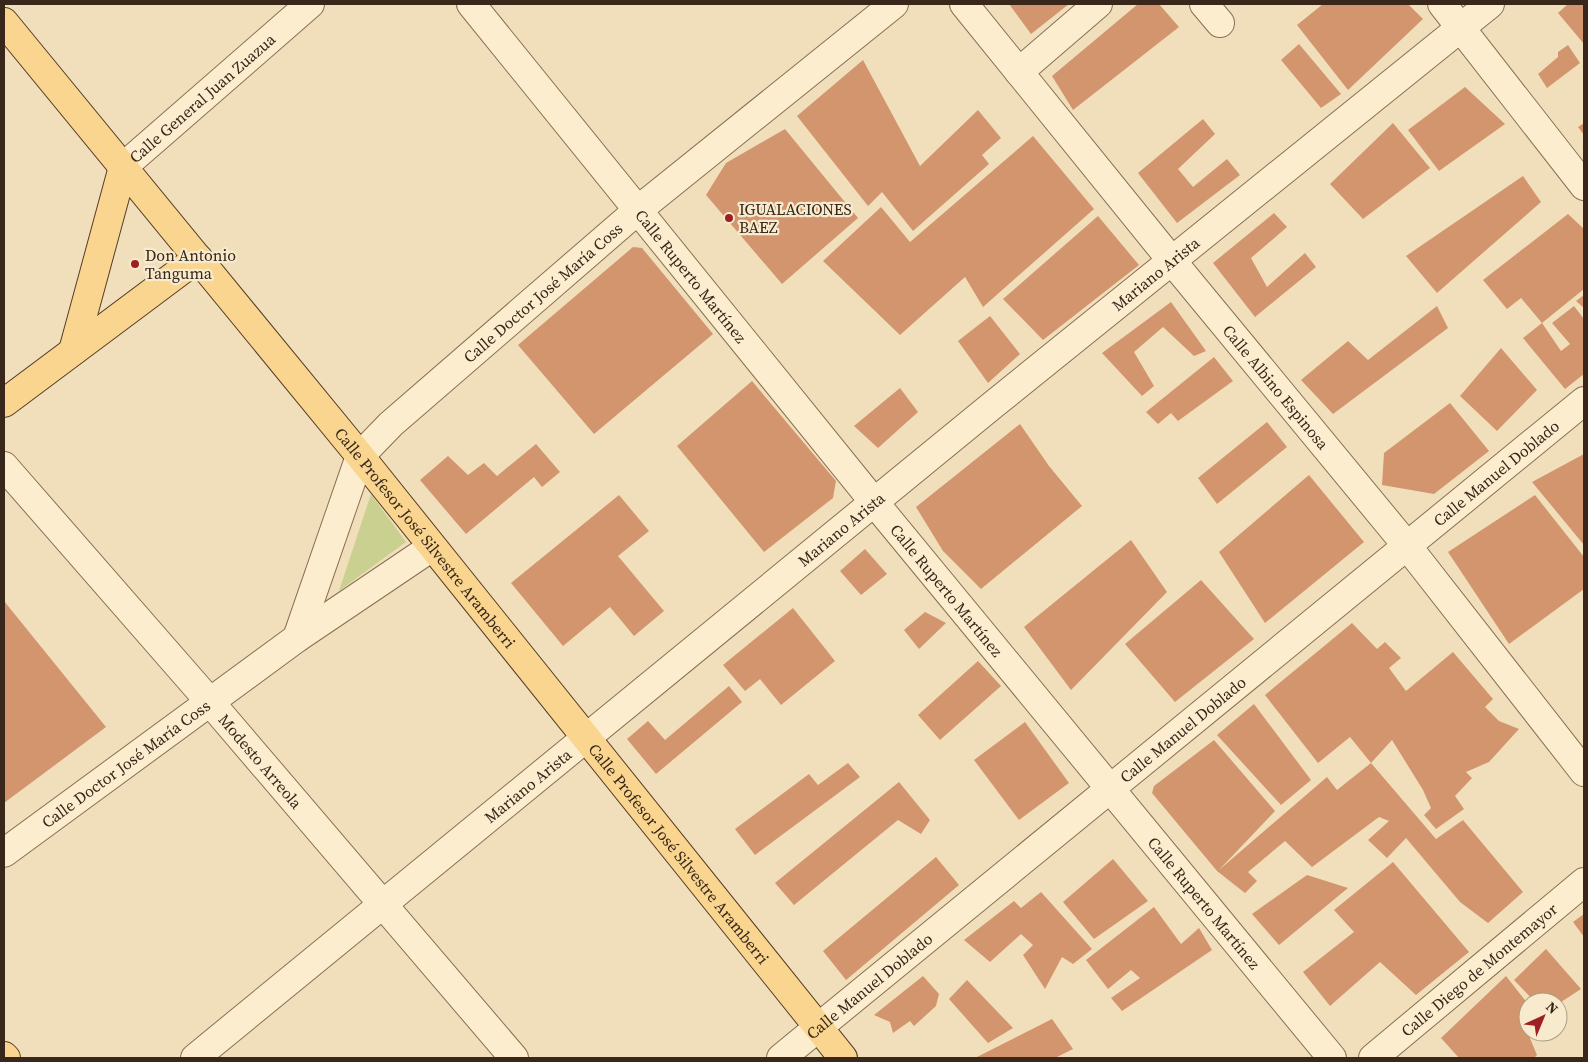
<svg xmlns="http://www.w3.org/2000/svg" width="1588" height="1062" viewBox="0 0 1588 1062" font-family="'Source Serif 4',serif">
	<style>
		.green { fill: #cad08f }
		.building { fill: #d3956e }
		.lines { fill: none; stroke-linecap: round; stroke-linejoin: round }
		.minor-casing { stroke: #8a6f54; stroke-width: 30 }
		.major-casing { stroke: #573d29; stroke-width: 30 }
		.minor { stroke: #fcedcf; stroke-width: 28 }
		.major { stroke: #f9d58f; stroke-width: 28 }
		.poi-dot { fill: #9e1f24; stroke: #f8eacc; stroke-width: 2 }
		.labels { text-anchor: middle; dominant-baseline: central; stroke-width: 4.5; stroke-linejoin: round; paint-order: stroke }
		.street-label { font-size: 16px; fill: #38271a; stroke: #f8eacc }
		.poi-label { font-size: 16px; fill: #38271a; stroke: #f8eacc; text-anchor: start }
	</style>
	<rect width="100%" height="100%" fill="#f1dfbb"/>
	<polygon class="green" points="371,494 406,542 339,591"/>
	<g class="building">
		<polygon points="1009,4 1069,4 1031,34"/>
		<polygon points="1138,4 1159,4 1179,27 1073,110 1052,76"/>
		<polygon points="1323,4 1408,4 1423,19 1348,90 1297,25"/>
		<polygon points="1568,4 1584,4 1584,44 1558,13"/>
		<polygon points="1299,44 1341,94 1321,108 1281,60"/>
		<polygon points="1568,45 1580,63 1547,88 1538,74 1558,57 1558,52"/>
		<polygon points="863,60 920,166 978,110 1001,138 982,155 989,164 913,231 882,192 868,206 797,116"/>
		<polygon points="1465,87 1505,124 1439,171 1408,130"/>
		<polygon points="1203,119 1215,134 1178,169 1193,187 1227,159 1240,175 1177,223 1138,173"/>
		<polygon points="1393,123 1430,168 1363,219 1330,184"/>
		<polygon points="1584,123 1584,135 1578,127"/>
		<polygon points="785,129 858,218 782,284 706,195 726,163"/>
		<polygon points="1033,136 1094,209 983,307 965,277 900,335 823,261 881,207 910,242"/>
		<polygon points="1523,176 1541,202 1437,293 1406,256"/>
		<polygon points="1274,213 1287,227 1251,258 1267,287 1305,253 1316,267 1255,317 1213,263"/>
		<polygon points="1568,214 1584,229 1584,289 1542,323 1521,298 1507,309 1483,280"/>
		<polygon points="1098,216 1139,265 1043,340 1003,299"/>
		<polygon points="633,247 642,248 713,334 594,434 518,345"/>
		<polygon points="1584,295 1584,308 1576,301"/>
		<polygon points="1171,302 1206,351 1194,356 1163,327 1134,352 1154,386 1142,396 1102,353"/>
		<polygon points="1437,306 1448,328 1333,414 1301,380 1348,341 1368,360"/>
		<polygon points="1574,306 1584,319 1584,374 1565,389 1523,338 1542,323 1561,351 1570,344 1552,323"/>
		<polygon points="990,316 1020,354 988,383 958,341"/>
		<polygon points="1501,348 1537,390 1497,431 1460,396"/>
		<polygon points="1214,357 1233,381 1178,421 1171,413 1158,424 1146,412"/>
		<polygon points="752,381 836,481 833,498 764,552 677,446"/>
		<polygon points="900,388 918,412 878,448 854,426"/>
		<polygon points="1450,403 1489,451 1434,494 1382,485 1384,453"/>
		<polygon points="1267,422 1287,447 1217,504 1198,478"/>
		<polygon points="1020,424 1049,466 1082,506 981,589 943,551 916,507"/>
		<polygon points="536,444 560,472 542,487 534,477 466,534 420,480 448,456 468,475 484,463 497,476"/>
		<polygon points="1584,454 1584,545 1532,482"/>
		<polygon points="1309,475 1364,542 1265,623 1219,552"/>
		<polygon points="619,495 649,531 618,556 664,611 634,636 610,607 563,646 511,583"/>
		<polygon points="1535,495 1584,557 1584,589 1509,644 1448,552"/>
		<polygon points="1131,540 1167,592 1071,690 1024,627"/>
		<polygon points="865,549 887,574 861,595 840,571"/>
		<polygon points="1201,580 1254,639 1175,702 1125,644"/>
		<polygon points="4,601 106,727 4,803"/>
		<polygon points="793,608 835,661 781,705 760,679 745,691 723,665"/>
		<polygon points="925,612 946,623 919,649 904,630"/>
		<polygon points="1352,623 1377,649 1385,642 1401,658 1389,668 1406,691 1453,652 1493,699 1485,707 1499,721 1519,729 1489,762 1466,772 1472,778 1455,796 1464,809 1436,829 1424,815 1431,808 1423,790 1392,740 1371,763 1350,737 1318,763 1265,695"/>
		<polygon points="978,661 1001,686 940,740 918,715"/>
		<polygon points="729,686 742,702 656,774 627,739 648,721 665,740"/>
		<polygon points="1254,704 1311,780 1281,805 1217,735"/>
		<polygon points="1025,722 1069,783 1019,820 974,760"/>
		<polygon points="1214,740 1275,811 1219,870 1327,777 1337,790 1371,763 1436,839 1463,820 1523,892 1488,923 1460,902 1406,838 1387,858 1368,840 1389,821 1379,817 1312,867 1285,841 1248,872 1257,881 1245,893 1217,871 1152,793 1154,786"/>
		<polygon points="848,763 860,777 755,855 735,829 809,774 818,785"/>
		<polygon points="899,782 930,820 921,834 898,820 794,905 775,883"/>
		<polygon points="936,857 959,885 846,980 823,951"/>
		<polygon points="1113,859 1148,901 1094,939 1063,902"/>
		<polygon points="1393,862 1469,952 1416,995 1380,962 1330,1006 1303,972 1354,932 1334,910"/>
		<polygon points="1307,875 1348,888 1279,945 1252,914"/>
		<polygon points="1041,892 1092,949 1073,964 1062,957 1045,989 1023,955 1033,945 1021,934 990,962 964,940 1014,901 1021,908"/>
		<polygon points="1154,907 1181,944 1199,928 1212,950 1122,1011 1111,998 1140,978 1131,970 1108,989 1086,960"/>
		<polygon points="1584,914 1584,937 1573,922"/>
		<polygon points="1546,949 1581,989 1558,1004 1558,1002 1535,1002 1514,980"/>
		<polygon points="923,976 939,994 936,1006 914,1026 910,1021 893,1033 890,1022 874,1015"/>
		<polygon points="1506,976 1528,1004 1527,1031 1537,1055 1534,1058 1459,1058 1441,1038"/>
		<polygon points="967,980 1013,1028 988,1043 949,999"/>
		<polygon points="1052,1019 1073,1049 1055,1058 975,1058"/>
	</g>
	<g class="lines">
		<g class="minor-casing">
			<g id="minor">
				<path id="s1" d="M 471,4 L 874,502 L 1332,1058"/>
				<path id="s2" d="M 964,4 L 1172,261 L 1408,547 L 1584,772"/>
				<polyline points="1204,4 1220,23"/>
				<polyline points="1442,4 1584,186"/>
				<polyline points="1019,72 1098,4"/>
				<path id="s3" d="M 123,167 L 310,4"/>
				<path id="s4" d="M 4,466 L 210,702 L 514,1058"/>
				<path id="s5" d="M 297,638 L 360,456 L 391,424 L 638,210 L 894,4"/>
				<path id="s6" d="M 4,853 L 297,638 L 432,547"/>
				<path id="s7" d="M 195,1058 L 994,404 L 1490,4"/>
				<path id="s8" d="M 781,1058 L 1584,401"/>
				<path id="s9" d="M 1373,1058 L 1584,882"/>
			</g>
		</g>
		<g class="major-casing">
			<g id="major">
				<path id="s10" d="M 4,22 L 360,456 L 843,1058"/>
				<polyline points="73,351 123,167"/>
				<polyline points="4,403 198,258"/>
				<polyline points="4,1056 6,1058"/>
			</g>
		</g>
		<use href="#minor" class="minor"/>
		<use href="#major" class="major"/>
	</g>
	<g class="poi-dot">
		<circle cx="729" cy="218" r="5"/>
		<circle cx="135" cy="264" r="5"/>
	</g>
	<g class="labels">
		<g class="street-label">
			<text stroke="none"><textPath href="#s3" startOffset="105">Calle General Juan Zuazua</textPath></text>
			<text stroke="none"><textPath href="#s7" startOffset="1240">Mariano Arista</textPath></text>
			<text stroke="none"><textPath href="#s1" startOffset="350">Calle Ruperto Martínez</textPath></text>
			<text stroke="none"><textPath href="#s5" startOffset="438">Calle Doctor José María Coss</textPath></text>
			<text stroke="none"><textPath href="#s2" startOffset="494">Calle Albino Espinosa</textPath></text>
			<text stroke="none"><textPath href="#s8" startOffset="924">Calle Manuel Doblado</textPath></text>
			<text stroke="none"><textPath href="#s7" startOffset="835">Mariano Arista</textPath></text>
			<text stroke="none"><textPath href="#s10" startOffset="666">Calle Profesor José Silvestre Aramberri</textPath></text>
			<text stroke="none"><textPath href="#s1" startOffset="755">Calle Ruperto Martínez</textPath></text>
			<text stroke="none"><textPath href="#s8" startOffset="519">Calle Manuel Doblado</textPath></text>
			<text stroke="none"><textPath href="#s4" startOffset="391">Modesto Arreola</textPath></text>
			<text stroke="none"><textPath href="#s6" startOffset="151">Calle Doctor José María Coss</textPath></text>
			<text stroke="none"><textPath href="#s7" startOffset="430">Mariano Arista</textPath></text>
			<text stroke="none"><textPath href="#s10" startOffset="1071">Calle Profesor José Silvestre Aramberri</textPath></text>
			<text stroke="none"><textPath href="#s1" startOffset="1160">Calle Ruperto Martínez</textPath></text>
			<text stroke="none"><textPath href="#s9" startOffset="138">Calle Diego de Montemayor</textPath></text>
			<text stroke="none"><textPath href="#s8" startOffset="114">Calle Manuel Doblado</textPath></text>
		</g>
		<g class="poi-label">
			<text x="739" y="209">IGUALACIONES<tspan x="739" dy="18">BAEZ</tspan></text>
			<text x="145" y="255">Don Antonio<tspan x="145" dy="18">Tanguma</tspan></text>
		</g>
	</g>
	<rect width="1588" height="1062" fill="none" stroke="#38271a" stroke-width="10"/>
	<g transform="translate(1543 1017) rotate(44)"><circle r="24" fill="#f8eacc" stroke="#ab9c85"/>
	<path d="M0-4L9 19L0 12L-9 19Z" fill="#9e1f24"/>
	<text y="-8" font-size="14" font-weight="bold" text-anchor="middle" fill="#38271a">N</text>
	</g>
</svg>
